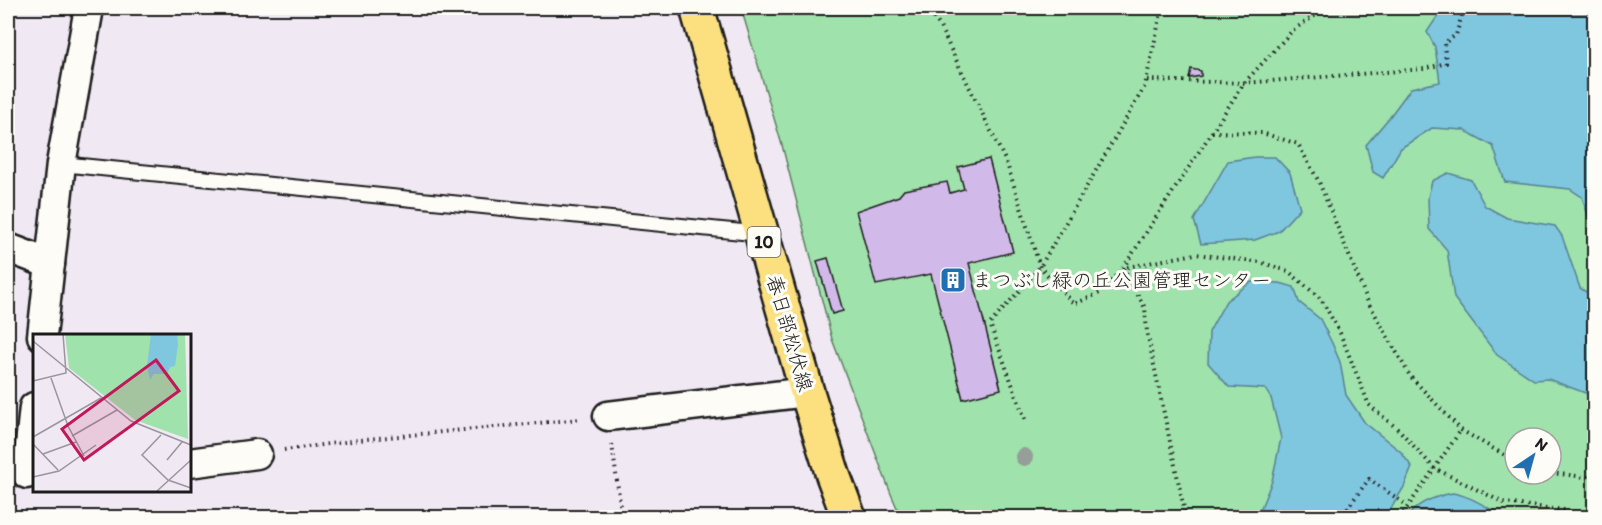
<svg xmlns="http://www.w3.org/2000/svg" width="1602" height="525" viewBox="0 0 1602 525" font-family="Itim,'Klee One',sans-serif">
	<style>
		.green { fill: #9fe2ac; stroke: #5e7f64; stroke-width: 1.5; fill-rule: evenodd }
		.water { fill: #7fc6df; stroke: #578291; stroke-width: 1.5 }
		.building { fill: #d1bae9; stroke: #1c1c1c; stroke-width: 1.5 }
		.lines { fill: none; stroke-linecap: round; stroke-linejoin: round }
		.service-casing { stroke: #1c1c1c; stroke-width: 18 }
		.minor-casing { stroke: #1c1c1c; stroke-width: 33 }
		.primary-casing { stroke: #1c1c1c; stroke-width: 38 }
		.path { stroke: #1c1c1c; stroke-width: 4; stroke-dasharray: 1.5 4.5; stroke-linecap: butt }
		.service { stroke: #fdfcf7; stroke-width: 14 }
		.minor { stroke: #fdfcf7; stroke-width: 28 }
		.primary { stroke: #fce080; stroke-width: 33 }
		.tree { fill: #959e98 }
		.labels { text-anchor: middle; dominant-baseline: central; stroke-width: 6; stroke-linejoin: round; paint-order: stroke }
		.shield { fill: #fdfcf7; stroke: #605f5e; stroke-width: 1.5 }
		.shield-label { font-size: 18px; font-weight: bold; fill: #1c1c1c }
		.poi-label { font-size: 20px; fill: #1c1c1c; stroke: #fdfcf7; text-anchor: start }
		.street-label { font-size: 20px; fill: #1c1c1c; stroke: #fdfcf7 }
		.inset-road { fill: none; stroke: #9b969d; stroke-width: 1.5 }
		.view { fill: #c2185b; fill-opacity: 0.15; stroke: #c2185b; stroke-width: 3 }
		.inset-edge { fill: none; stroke: #1c1c1c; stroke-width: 3 }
	</style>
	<rect width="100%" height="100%" fill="#f0e8f3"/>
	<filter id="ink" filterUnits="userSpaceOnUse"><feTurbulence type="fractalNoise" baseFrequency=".0167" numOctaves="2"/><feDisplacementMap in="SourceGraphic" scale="12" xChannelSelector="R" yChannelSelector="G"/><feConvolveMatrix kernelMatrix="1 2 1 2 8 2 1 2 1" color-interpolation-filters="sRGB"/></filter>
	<g filter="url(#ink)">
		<path class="green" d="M 741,8 L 1594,8 L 1594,517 L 901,517 L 891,494 L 832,339 L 782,145 ZM 1515,438 L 1551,438 L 1551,474 L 1515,474 Z"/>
		<g class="water">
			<polygon points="1443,8 1594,8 1594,233 1582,197 1570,189 1505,182 1493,146 1464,130 1432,128 1401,148 1383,178 1373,172 1366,145 1388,119 1411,88 1440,82 1435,47 1427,32"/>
			<polygon points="1255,157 1275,157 1290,173 1300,208 1279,231 1255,240 1201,244 1194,220 1228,161"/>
			<polygon points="1448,173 1471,180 1485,206 1507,218 1555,226 1562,236 1580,288 1594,297 1594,393 1588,394 1548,379 1534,380 1497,355 1454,298 1447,250 1429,229 1428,197 1432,181"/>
			<polygon points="1251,282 1280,283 1294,287 1299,302 1320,319 1332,343 1340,362 1346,395 1365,423 1400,451 1412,467 1404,487 1386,517 1257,517 1272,481 1281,438 1271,398 1265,389 1229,387 1208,363 1209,332 1226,301"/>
			<path d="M 1453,493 C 1472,496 1488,509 1506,517 L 1408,517 C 1416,503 1437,496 1453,493 Z"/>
		</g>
		<g class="building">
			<polygon points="1191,69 1201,71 1201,76 1189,78"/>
			<polygon points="989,159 1013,252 969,263 1001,389 963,399 931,274 876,285 856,211 899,196 904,190 947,182 950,193 964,189 958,167"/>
			<polygon points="828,258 843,311 832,314 817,261"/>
		</g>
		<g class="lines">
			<g class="service-casing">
				<polyline id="service" points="61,164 762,234"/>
			</g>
			<g class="minor-casing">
				<g id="minor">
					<polyline points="8,248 50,264"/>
					<polyline points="42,336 61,164 89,8"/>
					<polyline points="608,416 807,392"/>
					<polyline points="189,463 257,454"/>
					<polyline points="27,474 34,407"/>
				</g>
			</g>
			<g class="primary-casing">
				<polyline id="primary" points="697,8 807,392 833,475 849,518"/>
			</g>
			<g class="path">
				<polyline points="927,8 939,25 1007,164 1040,267 1074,304 1100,293 1123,268 1244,83 1293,30 1327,8"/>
				<polyline points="1147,80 1244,83 1424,69 1446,63 1444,43 1456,35 1464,8"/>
				<polyline points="1212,132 1262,133 1298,144 1319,182 1368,302 1410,376 1461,430 1515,461"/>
				<polyline points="1025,419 990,324 1040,267 1145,86 1162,8"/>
				<polyline points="612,444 622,518"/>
				<polyline points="284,450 367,439 581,419"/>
				<polyline points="1551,473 1594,478"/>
				<polyline points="1186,518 1147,332 1145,308 1123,268 1195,254 1260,262 1288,271 1321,299 1340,333 1369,405 1400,431 1434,468 1504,503 1565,510 1584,518"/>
				<polyline points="1340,518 1369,479 1408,506"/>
				<polyline points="1400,518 1461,430"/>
			</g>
			<use href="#service" class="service"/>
			<use href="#minor" class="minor"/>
			<use href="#primary" class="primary"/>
		</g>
		<circle class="tree" cx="1024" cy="457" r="9"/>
	</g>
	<defs>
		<g id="building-square" transform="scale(1.35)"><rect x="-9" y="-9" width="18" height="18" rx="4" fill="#1f6fb2" stroke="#fdfcf7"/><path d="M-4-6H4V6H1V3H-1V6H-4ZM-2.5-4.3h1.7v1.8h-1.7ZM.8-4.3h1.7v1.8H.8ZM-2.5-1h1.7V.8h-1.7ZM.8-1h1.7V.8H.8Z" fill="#fff"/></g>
	</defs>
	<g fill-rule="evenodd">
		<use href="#building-square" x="953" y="280"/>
	</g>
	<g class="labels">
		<rect class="shield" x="747.5" y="227" width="33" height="30" rx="4.5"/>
		<g class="shield-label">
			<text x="764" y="242">10</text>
		</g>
		<g class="poi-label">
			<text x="972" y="280">まつぶし緑の丘公園管理センター</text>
		</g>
		<g class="street-label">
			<text transform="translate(790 333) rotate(74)">春日部松伏線</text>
		</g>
	</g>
	<g transform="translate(33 334)">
		<rect width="158" height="158" fill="#f0e8f3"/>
		<path d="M 32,0 L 152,0 L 155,105 L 102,86 L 36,34 Z" fill="#9fe2ac"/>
		<path d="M 118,0 L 144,0 L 145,10 L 142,32 L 137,33 L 134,40 L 121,40 L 117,46 L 114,32 Z" fill="#7fc6df"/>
		<path class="inset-road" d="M 0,7 L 98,87 L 158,111M 18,44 L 35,92 L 51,122M 0,47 L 33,39 L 30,0M 128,101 L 109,121 L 135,146 L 158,154M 39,102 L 84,76M 0,103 L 68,64M 0,110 L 25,136M 10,120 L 43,108M 134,126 L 149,108M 0,143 L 26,137 L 63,111M 124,157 L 158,126"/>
		<path class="view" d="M 123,26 L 146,57 L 51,126 L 29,95 Z"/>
		<rect width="158" height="158" class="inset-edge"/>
	</g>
	<rect width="1602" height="525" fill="none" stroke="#fdfcf7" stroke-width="30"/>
	<rect x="15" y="15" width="1572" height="495" fill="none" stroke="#1c1c1c" stroke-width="2" filter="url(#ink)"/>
	<g transform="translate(1533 456) rotate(36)"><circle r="28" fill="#fdfcf7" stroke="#a3a29f" stroke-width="1.5"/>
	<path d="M0-4.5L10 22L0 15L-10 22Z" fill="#1f6fb2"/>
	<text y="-9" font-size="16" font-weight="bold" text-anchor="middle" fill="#1c1c1c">N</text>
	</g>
</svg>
